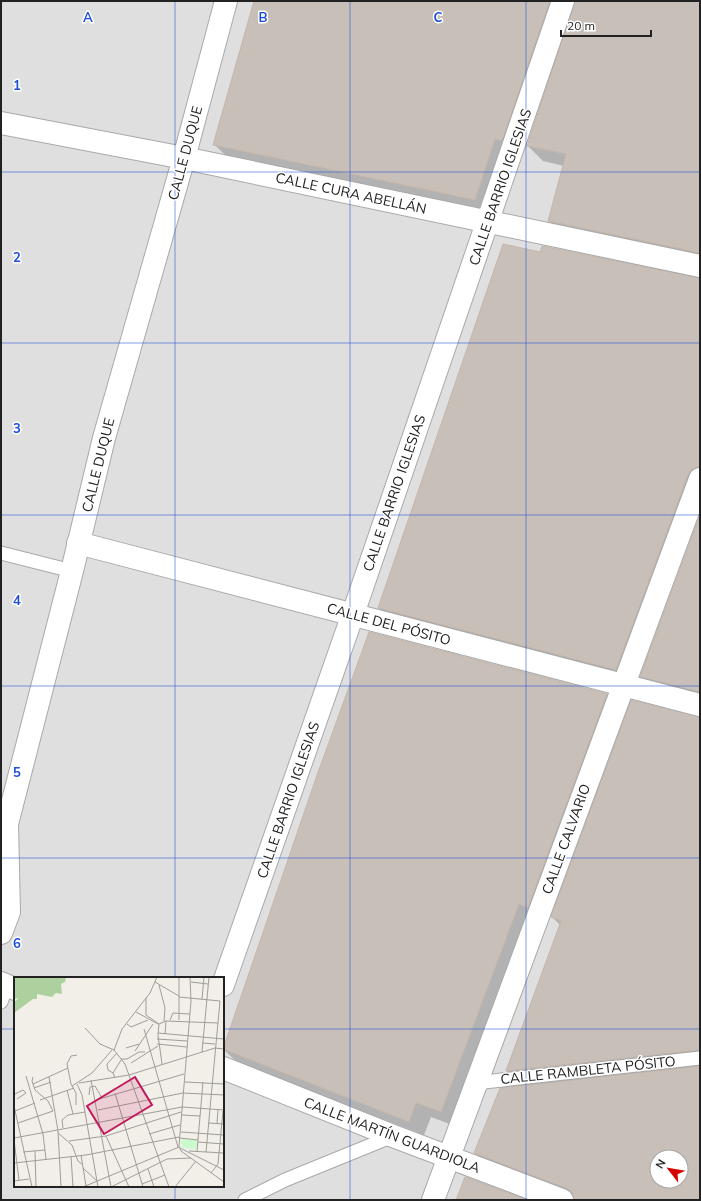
<svg xmlns="http://www.w3.org/2000/svg" width="701" height="1201" viewBox="0 0 701 1201" font-family="Mulish,sans-serif">
	<style>
		.residential { fill: #e0dfdf; fill-rule: evenodd }
		.shadow { fill: #0003; fill-rule: evenodd }
		.building { fill: #c7bfb8; stroke: #c4b6ab; fill-rule: evenodd }
		.lines { fill: none; stroke-linecap: round; stroke-linejoin: round }
		.lane-casing { stroke: #a9a9a9; stroke-width: 15 }
		.street-casing { stroke: #a9a9a9; stroke-width: 24 }
		.lane { stroke: #fff; stroke-width: 13 }
		.street { stroke: #fff; stroke-width: 22 }
		.grid { fill: none; stroke: #1d4ed8; stroke-width: 1; stroke-opacity: 0.55 }
		.labels { text-anchor: middle; dominant-baseline: central; stroke-width: 3; stroke-linejoin: round; paint-order: stroke }
		.street-label { font-size: 14px; fill: #222; stroke: #fff }
		.inset-road { fill: none; stroke: #9f9d99; stroke-width: 1 }
		.view { fill: #c2185b; fill-opacity: 0.15; stroke: #c2185b; stroke-width: 2 }
		.inset-edge { fill: none; stroke: #222; stroke-width: 2 }
		.grid-label { font-size: 13px; text-anchor: middle; font-weight: bold; fill: #1d4ed8; stroke: #fff; stroke-width: 3; stroke-linejoin: round; paint-order: stroke }
	</style>
	<rect width="100%" height="100%" fill="#f2efe9"/>
	<path class="residential" d="M 1,1 L 700,1 L 700,1200 L 1,1200 ZM 15,978 L 223,978 L 223,1186 L 15,1186 ZM 657,1157 L 681,1157 L 681,1181 L 657,1181 Z"/>
	<g class="shadow">
		<polygon points="254,1 700,1 700,265 565,237 549,221 564,166 543,161 528,146 576,4 571,7 491,215 230,160 214,144"/>
		<polygon points="541,254 700,279 700,500 632,685 394,624 379,608"/>
		<polygon points="700,518 700,703 657,692 641,676"/>
		<polygon points="607,695 621,709 455,1126 431,1117 424,1135 238,1063 223,1049"/>
		<path d="M 700,718 L 700,1200 L 573,1200 L 491,1169 L 475,1153 L 523,1087 L 506,1070 L 560,925 L 552,917 ZM 657,1157 L 681,1157 L 681,1181 L 657,1181 Z"/>
	</g>
	<g class="building">
		<polygon points="254,1 550,1 502,141 495,139 475,200 213,145"/>
		<polygon points="575,1 700,1 700,253 548,221 566,154 527,146"/>
		<polygon points="503,244 540,252 542,246 700,278 700,467 692,469 688,475 616,670 378,608"/>
		<polygon points="700,515 700,692 640,677"/>
		<polygon points="369,632 607,694 528,908 519,904 441,1112 416,1103 409,1122 223,1049 316,778"/>
		<polygon points="631,700 700,717 700,1050 506,1071 561,921 551,917"/>
		<path d="M 700,1066 L 700,1200 L 574,1200 L 572,1192 L 566,1188 L 474,1153 L 500,1088 ZM 657,1157 L 681,1157 L 681,1181 L 657,1181 Z"/>
		<polygon points="465,1177 527,1200 456,1200"/>
	</g>
	<g class="lines">
		<g class="lane-casing">
			<g id="lane">
				<polyline points="1,553 72,571"/>
				<polyline points="1,1002 7,986"/>
				<polyline points="475,1083 700,1058"/>
				<polyline points="245,1200 285,1180 393,1136"/>
			</g>
		</g>
		<g class="street-casing">
			<g id="street">
				<polyline points="1,123 184,158 700,266"/>
				<polyline points="78,543 700,705"/>
				<polyline points="1,933 9,912 7,824 72,571 104,438 184,158 226,1"/>
				<polyline points="1,983 15,989"/>
				<polyline points="223,985 353,614 563,1"/>
				<polyline points="223,1068 393,1136 562,1200"/>
				<polyline points="433,1200 700,479"/>
			</g>
		</g>
		<use href="#lane" class="lane"/>
		<use href="#street" class="street"/>
	</g>
	<path class="grid" d="M 175,1 L 175,978M 350,1 L 350,1200M 526,1 L 526,1200M 1,172 L 700,172M 1,343 L 700,343M 1,515 L 700,515M 1,686 L 700,686M 1,858 L 700,858M 1,1029 L 15,1029M 223,1029 L 700,1029M 175,1186 L 175,1200"/>
	<g class="labels">
		<g class="street-label">
			<text transform="translate(185 153) rotate(-75)">CALLE DUQUE</text>
			<text transform="translate(500 187) rotate(-71)">CALLE BARRIO IGLESIAS</text>
			<text transform="translate(351 193) rotate(12)">CALLE CURA ABELLÁN</text>
			<text transform="translate(98 465) rotate(-76)">CALLE DUQUE</text>
			<text transform="translate(394 493) rotate(-71)">CALLE BARRIO IGLESIAS</text>
			<text transform="translate(389 624) rotate(15)">CALLE DEL PÓSITO</text>
			<text transform="translate(288 800) rotate(-71)">CALLE BARRIO IGLESIAS</text>
			<text transform="translate(566 839) rotate(-70)">CALLE CALVARIO</text>
			<text transform="translate(588 1070) rotate(-6)">CALLE RAMBLETA PÓSITO</text>
			<text transform="translate(392 1135) rotate(21)">CALLE MARTÍN GUARDIOLA</text>
		</g>
	</g>
	<g transform="translate(14 977)">
		<rect width="210" height="210" fill="#f2efe9"/>
		<path d="M 0,0 L 52,0 L 51,5 L 47,7 L 48,17 L 42,16 L 38,20 L 23,17 L 23,22 L 19,22 L 0,36 L 0,25 L 5,21 L 0,22 Z" fill="#add19e"/>
		<path d="M 169,162 L 183,163 L 182,172 L 169,171 L 167,164 Z" fill="#c8facc"/>
		<path class="inset-road" d="M 165,0 L 165,43M 176,0 L 177,24 L 165,169 L 167,174 L 210,205M 141,5 L 165,19M 177,5 L 194,7M 145,8 L 151,31 L 150,44M 165,20 L 206,24 L 192,175M 132,21 L 132,38 L 145,47M 188,22 L 190,0M 122,35 L 144,47M 156,43 L 159,36 L 176,37M 152,44 L 204,46M 113,47 L 117,50 L 134,43M 71,51 L 86,67 L 100,73 L 111,87 L 155,210M 130,52 L 164,170M 144,56 L 210,62M 143,62 L 173,64M 188,66 L 201,67M 143,67 L 173,70M 112,71 L 125,67M 100,73 L 108,52 L 136,16 L 143,0M 121,74 L 139,47M 188,75 L 195,0M 107,82 L 113,82 L 125,75 L 131,75M 117,86 L 144,69M 148,87 L 144,58 L 145,47 L 152,44 L 151,57M 99,96 L 94,93 L 93,87 L 103,76M 12,99 L 29,157 L 32,182M 19,100 L 18,104 L 21,113 L 34,124 L 39,134M 35,100 L 44,154 L 47,210M 101,101 L 99,96 L 107,83M 77,103 L 97,210 L 153,182 L 177,181M 171,105 L 210,107M 65,106 L 115,98 L 201,71 L 210,72M 19,107 L 54,91M 63,107 L 68,118 L 84,210M 58,109 L 78,96 L 98,73M 20,111 L 37,105M 53,113 L 59,137M 101,116 L 129,210M 1,117 L 9,113 L 12,116 L 3,122M 75,118 L 76,110 L 81,109 L 88,121M 26,123 L 60,111M 82,123 L 170,97M 62,128 L 62,116 L 57,107 L 53,87 L 57,79 L 63,78M 0,129 L 18,210M 84,133 L 169,116 L 210,118M 1,134 L 21,126M 168,138 L 186,139M 4,146 L 39,134M 195,146 L 210,147M 203,147 L 204,133M 49,151 L 48,143 L 54,138 L 71,135M 167,155 L 210,158M 44,156 L 58,168 L 64,184 L 69,188M 135,157 L 166,148M 92,159 L 115,210M 0,161 L 168,130 L 210,133M 165,161 L 184,163M 0,163 L 5,203M 55,164 L 92,159 L 167,135M 184,165 L 210,167M 166,171 L 210,193M 21,174 L 22,210M 175,174 L 210,176M 183,174 L 189,105M 9,175 L 31,173M 67,178 L 72,209M 57,179 L 59,210M 0,186 L 72,178 L 165,160M 69,191 L 83,204M 134,192 L 140,210M 197,196 L 204,187 L 209,134M 0,204 L 15,202M 128,207 L 151,198M 69,210 L 165,170M 161,210 L 182,184"/>
		<path class="view" d="M 121,100 L 138,128 L 90,157 L 73,129 Z"/>
		<rect width="210" height="210" class="inset-edge"/>
	</g>
	<g class="grid-label">
		<text x="88" y="22">A</text>
		<text x="263" y="22">B</text>
		<text x="438" y="22">C</text>
		<text x="17" y="90">1</text>
		<text x="17" y="262">2</text>
		<text x="17" y="433">3</text>
		<text x="17" y="605">4</text>
		<text x="17" y="777">5</text>
		<text x="17" y="948">6</text>
	</g>
	<rect width="701" height="1201" fill="none" stroke="#222222" stroke-width="4"/>
	<g transform="translate(669 1169) rotate(301)"><circle r="19" fill="#ffffff" stroke="#a7a7a7"/>
	<path d="M0-3L7 15L0 10L-7 15Z" fill="#d40000"/>
	<text y="-6" font-size="11" font-weight="bold" text-anchor="middle" fill="#222222">N</text>
	</g>
	<path d="M561 30v6h90v-6" fill="none" stroke="#222222" stroke-width="2"/>
	<text x="567" y="30" font-size="12" fill="#222222" stroke="#ffffff" stroke-width="3" paint-order="stroke">20 m</text>
</svg>
